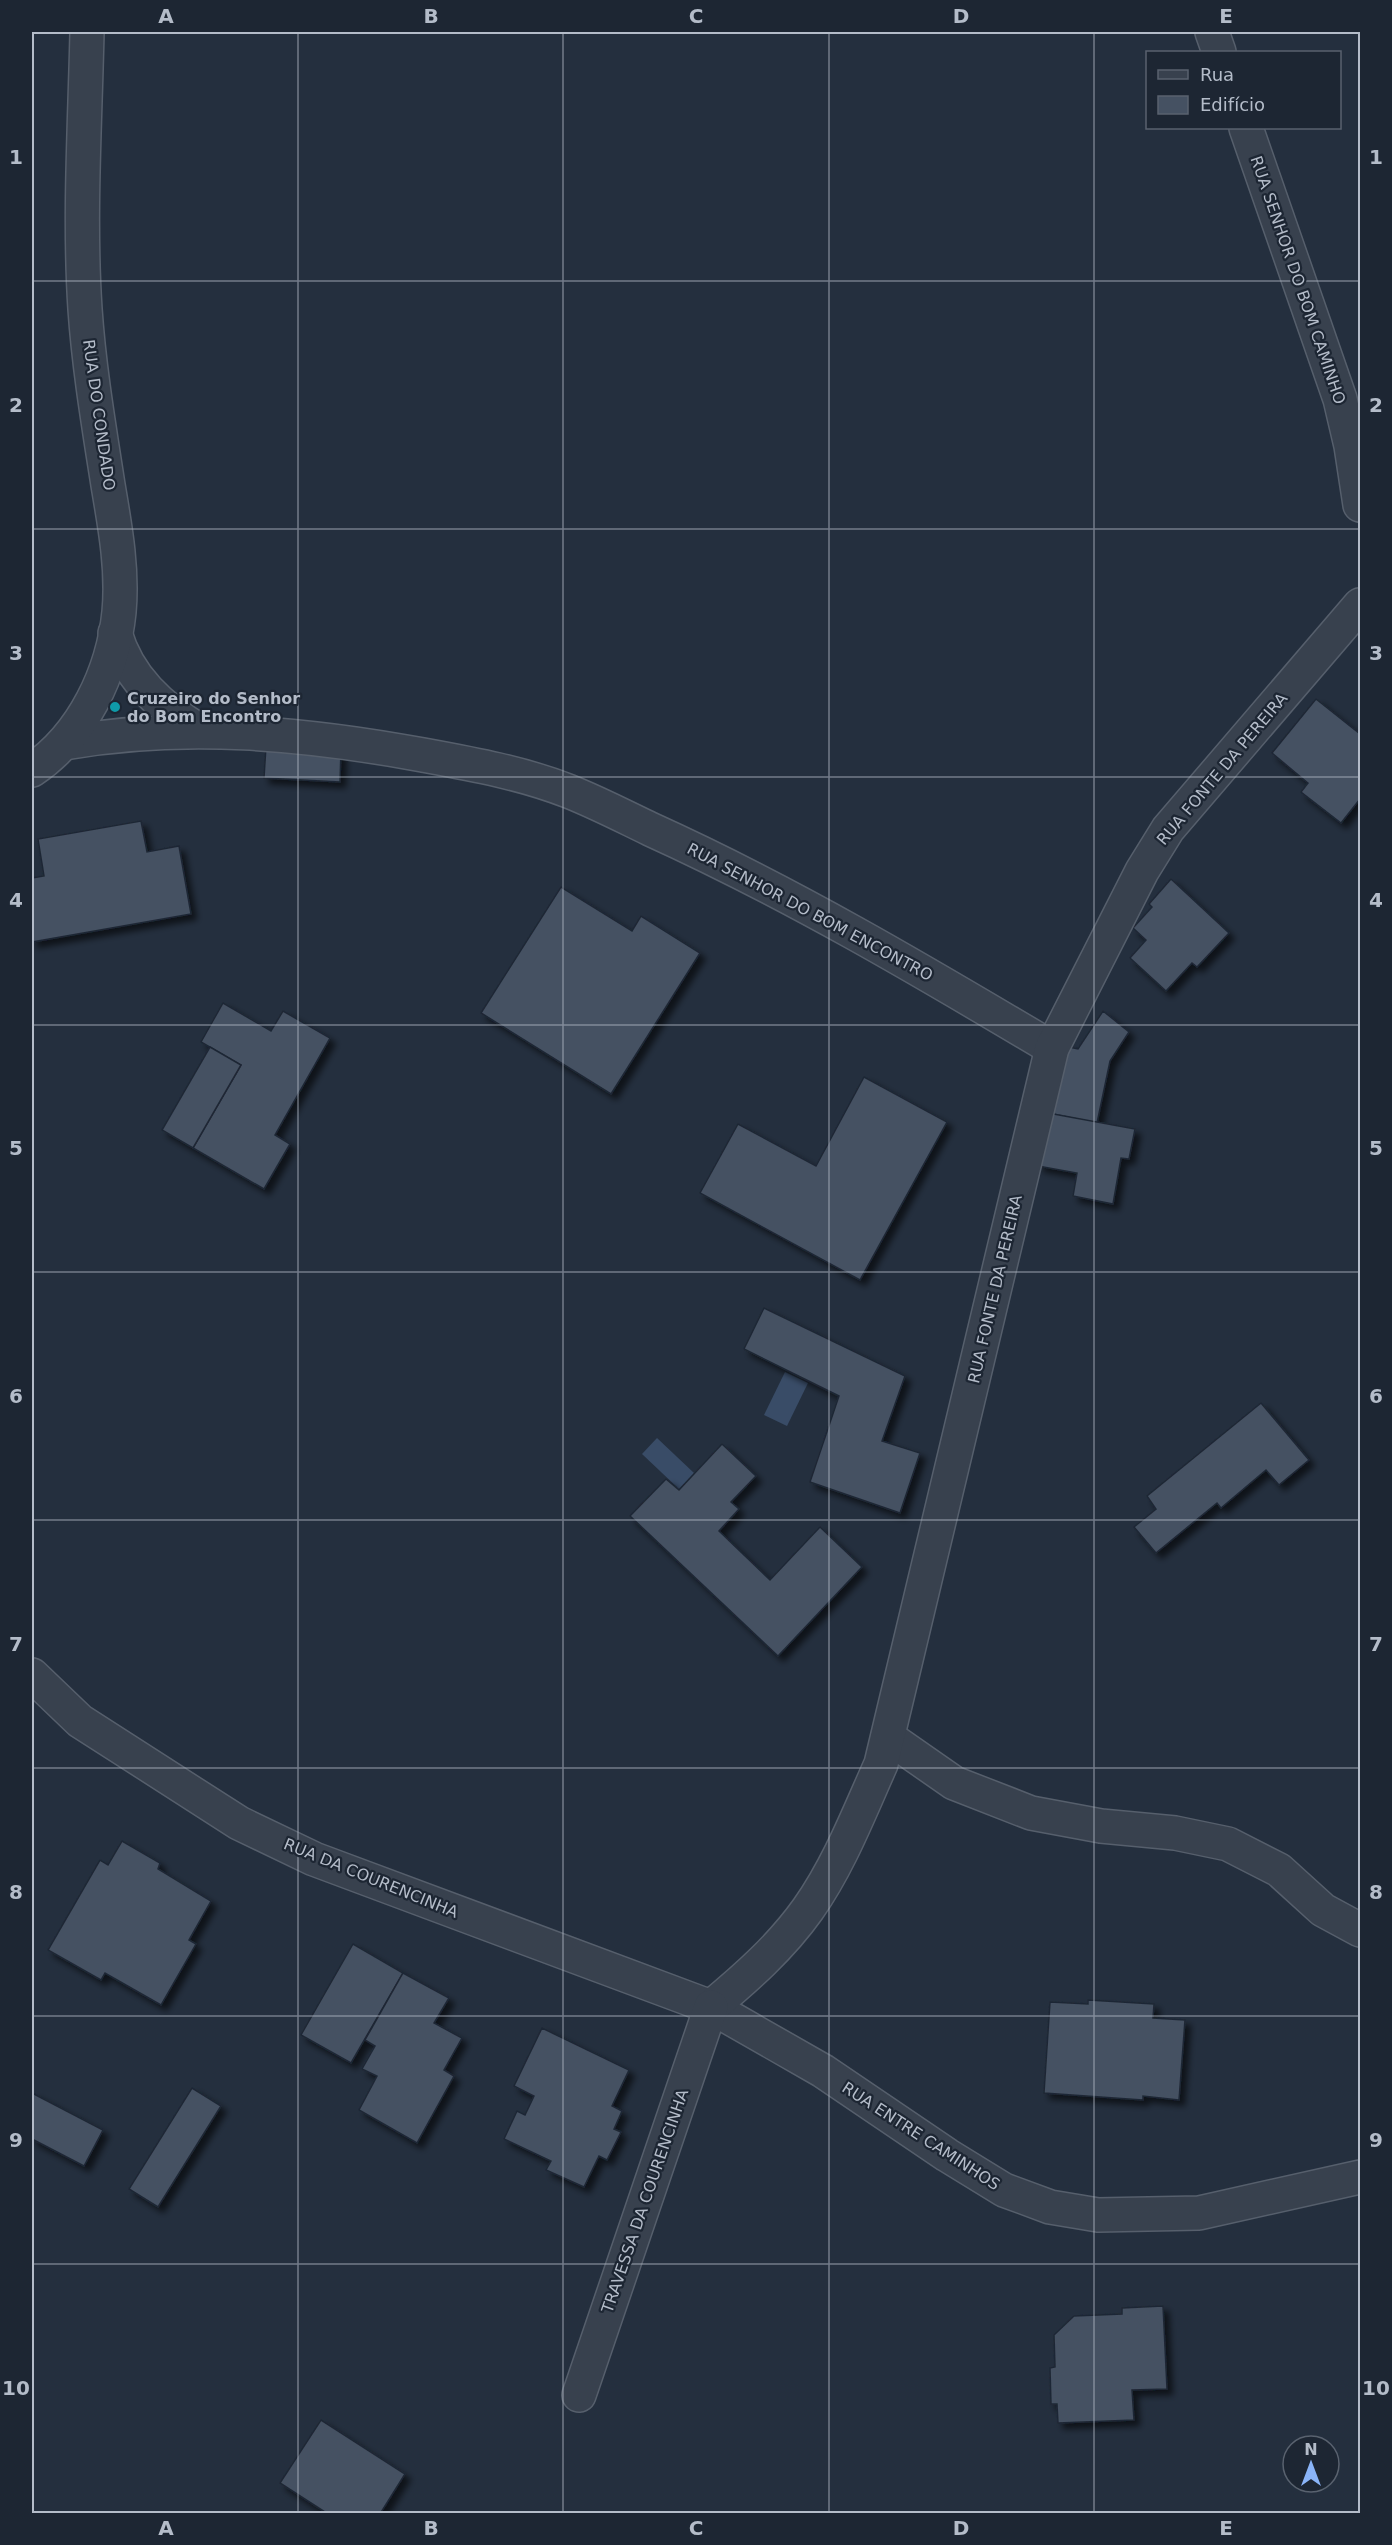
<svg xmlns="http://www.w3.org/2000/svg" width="1392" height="2545" viewBox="0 0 1392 2545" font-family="'DejaVu Sans',sans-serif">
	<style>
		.water { fill: #394c67 }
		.building { fill: #455162; stroke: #1f2835; stroke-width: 1.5; filter: url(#shadow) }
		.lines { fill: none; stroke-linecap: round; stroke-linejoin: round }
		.minor-casing { stroke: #565f6c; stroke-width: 36 }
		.minor { stroke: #38414e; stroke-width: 33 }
		.grid { fill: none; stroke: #b4bcc9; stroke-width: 1.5; stroke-opacity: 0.55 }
		.culture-dot { fill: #0f9aa8; stroke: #1d2633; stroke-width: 2 }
		.labels { text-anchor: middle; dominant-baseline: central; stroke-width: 4.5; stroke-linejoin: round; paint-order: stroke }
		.street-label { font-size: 16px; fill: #b4bcc9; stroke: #1d2633 }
		.poi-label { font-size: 16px; font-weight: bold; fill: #b4bcc9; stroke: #1d2633; text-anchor: start }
		.neatline { fill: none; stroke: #b4bcc9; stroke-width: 2 }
		.grid-label { font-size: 20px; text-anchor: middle; font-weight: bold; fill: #b4bcc9 }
	</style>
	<defs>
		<filter id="shadow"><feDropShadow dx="5.5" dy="5.5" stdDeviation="3" flood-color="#0009"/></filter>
	</defs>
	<rect width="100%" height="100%" fill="#242f3e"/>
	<g class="water">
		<polygon points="785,1372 808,1383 787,1426 764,1415"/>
		<polygon points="657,1438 694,1473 679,1489 642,1454"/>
	</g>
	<g class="building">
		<polygon points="1316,699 1360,734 1360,799 1341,823 1301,792 1308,783 1272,753"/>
		<polygon points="266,746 341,749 340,782 264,778"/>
		<polygon points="141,821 147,852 179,846 191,914 32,942 32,878 44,876 38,839"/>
		<polygon points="1171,879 1229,933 1197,967 1192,963 1166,991 1130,958 1146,940 1133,928 1152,907 1149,904"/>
		<polygon points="561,887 632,931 641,916 700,953 611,1094 481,1013"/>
		<polygon points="223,1003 271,1031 283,1011 330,1038 275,1135 290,1144 264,1189 193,1148 241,1065 201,1042"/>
		<polygon points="1103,1011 1129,1032 1110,1061 1097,1123 1048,1113 1064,1046 1078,1049"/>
		<polygon points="210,1047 241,1065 193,1148 162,1130"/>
		<polygon points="864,1077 947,1122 860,1280 700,1193 738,1124 816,1166"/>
		<polygon points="1048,1113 1135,1129 1129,1159 1121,1158 1113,1204 1073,1196 1077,1173 1038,1166"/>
		<polygon points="764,1308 905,1376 882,1441 920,1453 900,1513 810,1482 839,1396 744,1349"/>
		<polygon points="1261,1403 1309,1460 1279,1485 1266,1470 1221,1508 1217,1503 1156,1553 1134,1527 1156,1509 1147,1496"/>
		<polygon points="722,1444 756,1476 731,1502 739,1509 719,1531 770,1580 820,1527 862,1567 778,1656 630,1516 666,1479 679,1490"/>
		<polygon points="122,1841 160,1863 158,1869 211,1901 189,1940 196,1944 161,2005 105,1973 101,1980 48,1950 100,1860 108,1865"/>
		<polygon points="353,1944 403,1973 351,2063 301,2035"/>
		<polygon points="403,1973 449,1998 434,2023 462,2038 444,2070 454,2076 417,2143 359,2110 377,2076 362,2069 375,2046 365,2040"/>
		<polygon points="1088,2000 1154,2004 1153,2018 1185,2020 1179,2100 1143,2096 1143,2100 1044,2093 1050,2002 1088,2004"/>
		<polygon points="542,2028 629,2070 612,2106 622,2111 614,2129 621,2132 607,2160 599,2156 584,2187 546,2170 551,2161 504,2139 517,2111 525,2115 534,2096 514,2086"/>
		<polygon points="192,2088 221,2106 158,2207 129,2189"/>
		<polygon points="32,2093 103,2130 84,2166 32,2139"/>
		<polygon points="1163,2306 1167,2389 1132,2390 1134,2420 1058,2423 1057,2404 1051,2404 1050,2368 1055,2367 1054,2335 1074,2316 1122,2314 1122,2308"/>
		<polygon points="321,2420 405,2474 380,2514 328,2514 280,2483"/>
	</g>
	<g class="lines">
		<g class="minor-casing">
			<g id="minor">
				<polyline points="1212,32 1219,52"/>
				<polyline points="1246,128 1340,399 1351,446 1360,505"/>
				<path d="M 115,633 C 128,678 161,708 200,731"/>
				<path d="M 64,743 C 184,722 304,733 423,755 C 472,764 522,773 568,791 C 596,802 623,816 650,829 C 789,892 921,970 1052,1048"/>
				<path d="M 32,770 C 83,736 113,672 119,612 C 123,570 115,526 108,485 C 99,427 89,368 85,309 C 79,217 85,124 87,32"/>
				<polyline points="32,1675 80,1721 239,1823 314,1859 711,2007 823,2071 947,2155 1004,2190 1050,2207 1098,2215 1199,2213 1360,2177"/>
				<polyline points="888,1737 954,1783 1031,1813 1101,1826 1175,1833 1228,1844 1279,1870 1323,1910 1360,1930"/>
				<path d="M 711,2007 C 746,1978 781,1947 808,1909 C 839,1865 859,1813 881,1764 L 1052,1048 L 1142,871 L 1168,829 L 1360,605"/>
				<polyline points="579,2395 711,2007"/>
			</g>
		</g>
		<use href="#minor" class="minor"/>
	</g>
	<path class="grid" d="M 298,32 L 298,2514M 563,32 L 563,2514M 829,32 L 829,2514M 1094,32 L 1094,2514M 32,281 L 1360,281M 32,529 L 1360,529M 32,777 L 1360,777M 32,1025 L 1360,1025M 32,1272 L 1360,1272M 32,1520 L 1360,1520M 32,1768 L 1360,1768M 32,2016 L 1360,2016M 32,2264 L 1360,2264"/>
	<circle class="culture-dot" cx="115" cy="707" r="6"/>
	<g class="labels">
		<g class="street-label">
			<text transform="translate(1298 280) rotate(71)">RUA SENHOR DO BOM CAMINHO</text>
			<text transform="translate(99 415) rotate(82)">RUA DO CONDADO</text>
			<text transform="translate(1222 769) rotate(-50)">RUA FONTE DA PEREIRA</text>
			<text transform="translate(810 912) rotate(28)">RUA SENHOR DO BOM ENCONTRO</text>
			<text transform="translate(995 1289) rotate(-77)">RUA FONTE DA PEREIRA</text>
			<text transform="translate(371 1878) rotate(22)">RUA DA COURENCINHA</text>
			<text transform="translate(921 2136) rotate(33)">RUA ENTRE CAMINHOS</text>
			<text transform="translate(645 2201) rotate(-71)">TRAVESSA DA COURENCINHA</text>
		</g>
		<g class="poi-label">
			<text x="127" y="698">Cruzeiro do Senhor<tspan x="127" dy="18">do Bom Encontro</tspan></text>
		</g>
	</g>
	<rect width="1392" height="2545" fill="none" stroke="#1d2633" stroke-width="66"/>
	<rect x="1146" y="51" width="195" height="78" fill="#1d2633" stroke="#59626f" stroke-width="1.5"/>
	<rect x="1158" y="70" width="30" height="9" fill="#38414e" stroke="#59626f" stroke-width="1.5"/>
	<text x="1200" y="81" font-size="18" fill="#b4bcc9">Rua</text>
	<rect x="1158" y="96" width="30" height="18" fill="#455162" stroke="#59626f" stroke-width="1.5"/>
	<text x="1200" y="111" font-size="18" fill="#b4bcc9">Edifício</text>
	<g transform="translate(1311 2464)"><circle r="28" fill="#1d2633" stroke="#59626f" stroke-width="1.5"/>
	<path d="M0-4.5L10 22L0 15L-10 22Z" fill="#8ab4f8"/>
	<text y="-9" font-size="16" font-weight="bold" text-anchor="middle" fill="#b4bcc9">N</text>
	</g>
	<rect x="33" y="33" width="1326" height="2479" class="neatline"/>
	<g class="grid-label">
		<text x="166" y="23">A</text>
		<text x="431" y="23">B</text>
		<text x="696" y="23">C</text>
		<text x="961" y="23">D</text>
		<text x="1226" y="23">E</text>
		<text x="16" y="164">1</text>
		<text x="1376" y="164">1</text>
		<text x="16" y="412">2</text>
		<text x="1376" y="412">2</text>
		<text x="16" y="660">3</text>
		<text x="1376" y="660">3</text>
		<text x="16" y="907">4</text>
		<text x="1376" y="907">4</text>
		<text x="16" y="1155">5</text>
		<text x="1376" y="1155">5</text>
		<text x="16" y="1403">6</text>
		<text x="1376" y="1403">6</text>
		<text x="16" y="1651">7</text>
		<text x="1376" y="1651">7</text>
		<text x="16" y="1899">8</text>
		<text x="1376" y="1899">8</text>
		<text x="16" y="2147">9</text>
		<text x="1376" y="2147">9</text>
		<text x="16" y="2395">10</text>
		<text x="1376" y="2395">10</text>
		<text x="166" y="2535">A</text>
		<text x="431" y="2535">B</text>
		<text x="696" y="2535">C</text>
		<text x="961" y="2535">D</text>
		<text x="1226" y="2535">E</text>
	</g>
</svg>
